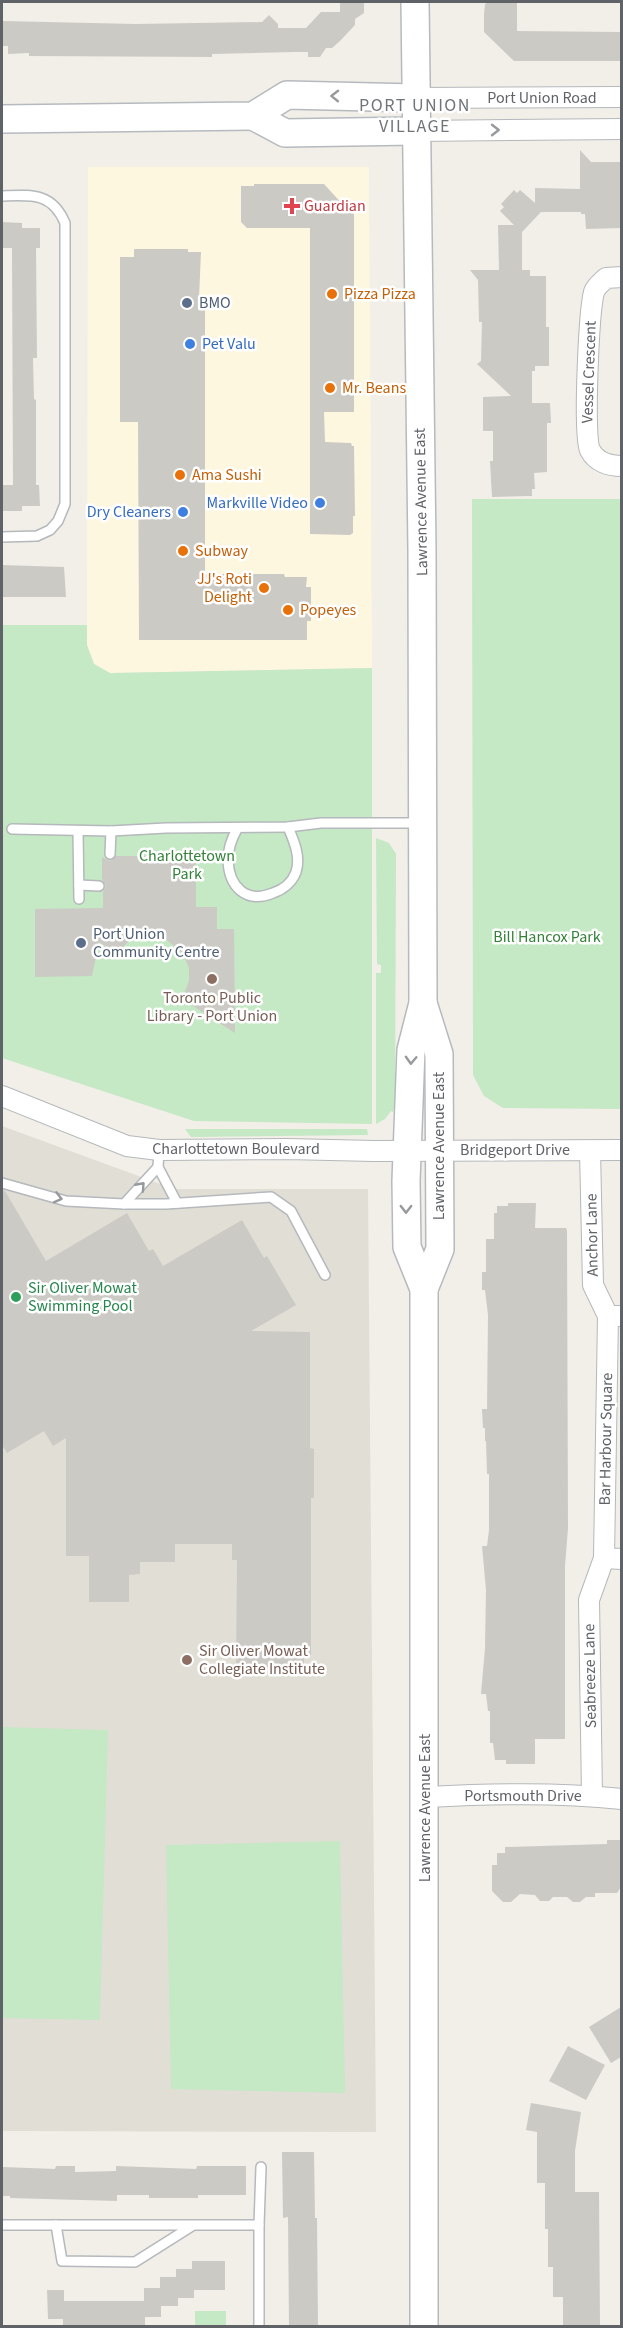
<svg xmlns="http://www.w3.org/2000/svg" width="623" height="2328" viewBox="0 0 623 2328" font-family="'Source Sans 3',sans-serif">
	<style>
		.commercial { fill: #fef7e0 }
		.education { fill: #e1ded6 }
		.green { fill: #c5e8c5 }
		.building { fill: #cccac5 }
		.lines { fill: none; stroke-linecap: round; stroke-linejoin: round }
		.lane-casing { stroke: #b5b8bc; stroke-width: 12 }
		.street-casing { stroke: #b5b8bc; stroke-width: 22 }
		.secondary-casing { stroke: #b6babf; stroke-width: 30 }
		.lane { stroke: #fff; stroke-width: 9 }
		.street { stroke: #fff; stroke-width: 20 }
		.secondary { stroke: #fff; stroke-width: 27 }
		.oneway { stroke: #979a9d }
		.health-dot { fill: #e0444e; stroke: #fff; stroke-width: 2 }
		.food-dot { fill: #e8710a; stroke: #fff; stroke-width: 2 }
		.service-dot { fill: #5c6f8a; stroke: #fff; stroke-width: 2 }
		.shop-dot { fill: #3f7fe0; stroke: #fff; stroke-width: 2 }
		.education-dot { fill: #8d6e63; stroke: #fff; stroke-width: 2 }
		.leisure-dot { fill: #2e9e5b; stroke: #fff; stroke-width: 2 }
		.labels { text-anchor: middle; dominant-baseline: central; stroke-width: 5; stroke-linejoin: round; paint-order: stroke }
		.street-label { font-size: 16px; fill: #5f6368; stroke: #fff }
		.health-label { font-size: 16px; fill: #be3a42; stroke: #fff; text-anchor: start }
		.food-label { font-size: 16px; fill: #c56008; stroke: #fff; text-anchor: start }
		.service-label { font-size: 16px; fill: #4e5e75; stroke: #fff; text-anchor: start }
		.shop-label { font-size: 16px; fill: #366cbe; stroke: #fff; text-anchor: end }
		.park-label { font-size: 16px; fill: #348238; stroke: #fff }
		.education-label { font-size: 16px; fill: #785e54; stroke: #fff }
		.leisure-label { font-size: 16px; fill: #27864d; stroke: #fff; text-anchor: start }
		.neighbourhood-label { font-size: 18px; letter-spacing: 1.5px; fill: #70757a; stroke: #fff }
	</style>
	<rect width="100%" height="100%" fill="#f1efe8"/>
	<polygon class="commercial" points="88,167 369,167 372,668 110,673 94,664 87,645"/>
	<polygon class="education" points="2,1126 174,1189 368,1189 376,2132 2,2131"/>
	<g class="green">
		<polygon points="472,499 621,499 621,1109 503,1108 484,1096 473,1075"/>
		<polygon points="2,625 87,625 87,645 94,664 110,673 372,668 372,1124 194,1121 2,1058"/>
		<polygon points="376,838 389,843 396,854 395,1104 393,1112 391,1111 385,1119 376,1124 376,973 381,973 381,965 377,964"/>
		<polygon points="185,1129 367,1129 368,1135 191,1137"/>
		<polygon points="2,1727 108,1730 100,2020 2,2018"/>
		<polygon points="340,1841 345,2093 171,2089 166,1845"/>
		<polygon points="195,2311 226,2311 226,2326 171,2326 195,2326"/>
	</g>
	<g class="building">
		<polygon points="340,2 364,2 364,13 355,19 355,25 340,41 332,48 326,48 320,57 308,57 308,52 294,52 212,54 212,57 29,56 29,53 8,54 8,46 2,46 2,21 136,24 262,22 269,15 278,24 278,28 306,28 321,12 340,12"/>
		<polygon points="488,2 517,2 517,31 621,32 621,61 514,61 484,32 484,14 485,4"/>
		<polygon points="580,150 591,162 621,162 621,228 586,229 585,214 581,214 581,212 541,212 522,232 522,270 530,270 530,276 546,276 546,327 549,327 549,366 535,366 535,371 532,371 532,403 550,403 551,423 547,423 547,472 534,473 535,489 532,489 532,496 492,497 490,461 493,461 493,431 483,431 483,397 511,396 477,364 481,361 482,322 479,322 478,280 470,270 499,270 498,225 514,225 500,211 504,207 501,204 514,190 517,193 520,190 535,203 535,188 580,189"/>
		<polygon points="254,184 324,184 345,207 348,207 354,214 354,412 324,412 325,442 351,443 352,446 354,446 355,516 353,516 353,533 350,535 310,534 310,228 247,228 241,222 241,186 254,186"/>
		<polygon points="2,222 22,223 22,228 40,228 40,248 36,248 37,358 33,358 34,399 36,400 36,485 39,485 40,506 22,506 22,511 2,511 2,485 13,485 12,248 2,248"/>
		<polygon points="134,249 188,249 188,252 201,252 199,299 205,299 205,574 284,574 285,577 307,577 306,587 311,587 311,621 307,621 307,640 139,640 138,422 120,422 120,257 134,257"/>
		<polygon points="2,565 64,567 66,597 2,597"/>
		<polygon points="116,856 196,856 196,907 217,907 217,929 234,929 235,1033 182,999 189,981 189,968 183,954 167,940 150,936 137,938 129,941 116,954 99,942 92,976 35,977 35,909 103,908 103,892 106,886 102,880 102,857 110,861"/>
		<polygon points="2,1190 5,1191 46,1261 127,1213 149,1251 153,1249 163,1266 242,1220 264,1258 267,1256 296,1305 251,1331 310,1332 310,1448 314,1449 314,1498 311,1498 311,1655 304,1655 304,1669 236,1669 237,1560 232,1560 232,1544 175,1544 175,1562 140,1562 140,1574 129,1575 129,1602 89,1602 89,1556 66,1556 66,1438 53,1446 44,1431 7,1453 2,1445"/>
		<polygon points="508,1203 536,1203 535,1228 566,1228 567,1231 568,1528 565,1566 565,1739 535,1739 535,1764 506,1764 506,1760 495,1760 493,1743 490,1743 490,1711 488,1711 486,1694 481,1694 485,1648 486,1590 482,1546 487,1546 489,1530 489,1474 487,1474 486,1441 485,1441 485,1428 483,1428 482,1409 487,1409 488,1315 485,1290 482,1290 482,1272 486,1272 486,1239 494,1239 494,1213 497,1213 497,1206 508,1206"/>
		<polygon points="607,1840 621,1840 621,1887 617,1893 595,1893 595,1897 586,1897 580,1902 573,1902 567,1897 553,1897 549,1901 540,1901 535,1895 520,1894 511,1902 503,1902 492,1891 492,1865 497,1865 497,1853 505,1853 505,1847 607,1844"/>
		<polygon points="621,2007 621,2057 611,2063 589,2027"/>
		<polygon points="568,2046 605,2065 586,2100 549,2081"/>
		<polygon points="531,2103 581,2112 575,2151 575,2192 599,2192 600,2326 563,2326 563,2297 553,2297 553,2267 548,2267 548,2229 545,2229 545,2183 537,2183 537,2132 526,2130"/>
		<polygon points="282,2152 314,2152 315,2218 317,2218 318,2326 289,2326 288,2217 283,2218"/>
		<polygon points="56,2166 75,2166 75,2172 116,2171 116,2166 196,2169 197,2166 246,2166 246,2195 198,2195 198,2198 149,2198 149,2195 117,2195 117,2201 10,2198 10,2196 2,2196 2,2167 55,2169"/>
		<polygon points="192,2261 225,2261 225,2290 194,2290 194,2298 178,2298 178,2306 161,2306 161,2317 145,2317 145,2326 63,2326 63,2319 48,2319 47,2290 64,2290 64,2301 144,2301 144,2288 160,2288 160,2277 176,2277 176,2269 192,2269"/>
	</g>
	<g class="lines">
		<g class="lane-casing">
			<g id="lane">
				<path d="M 2,196 C 31,195 52,192 65,223 L 65,504 L 58,521 L 50,530 L 37,536 L 2,537"/>
				<polyline points="12,829 111,831 166,828 288,827 321,823 420,823"/>
				<path d="M 237,829 C 232,838 228,849 228,860 C 229,887 246,904 273,893 C 282,890 292,883 296,872 C 301,857 294,841 288,827"/>
				<polyline points="78,831 79,899"/>
				<polyline points="110,854 111,831"/>
				<polyline points="79,885 99,886"/>
				<polyline points="159,1150 158,1167 177,1203"/>
				<polyline points="2,1183 66,1201 124,1204 166,1204 271,1197 291,1211 325,1275"/>
				<polyline points="124,1204 158,1167"/>
				<polyline points="2,2225 259,2225 259,2326"/>
				<polyline points="56,2225 62,2261 135,2262 192,2226"/>
				<polyline points="259,2225 261,2167"/>
			</g>
		</g>
		<g class="street-casing">
			<g id="street">
				<polyline points="415,98 622,97"/>
				<polyline points="415,131 622,129"/>
				<path d="M 622,277 L 606,278 C 602,282 596,286 594,292 C 589,311 583,435 590,450 C 596,462 609,466 622,466"/>
				<polyline points="2,1096 127,1146 159,1150 287,1149 374,1151 622,1150"/>
				<polyline points="590,1151 593,1285 608,1316"/>
				<polyline points="622,1316 608,1316 604,1558 622,1559"/>
				<polyline points="592,1796 589,1600 604,1558"/>
				<path d="M 425,1797 C 490,1794 556,1792 622,1799"/>
			</g>
		</g>
		<g class="secondary-casing">
			<g id="secondary">
				<polyline points="415,2 422,551 423,1003 411,1050 406,1181 407,1247 424,1289 424,2326"/>
				<polyline points="253,116 285,133 415,131"/>
				<polyline points="2,119 253,116 287,95 415,98"/>
				<polyline points="423,1003 439,1054 440,1249 424,1289"/>
			</g>
		</g>
		<use href="#lane" class="lane"/>
		<use href="#street" class="street"/>
		<use href="#secondary" class="secondary"/>
	</g>
	<defs><path id="oneway-chevron" d="M-2-3.5L2.5 0L-2 3.5" fill="none" stroke-width="1.6" stroke-linecap="round" stroke-linejoin="round" transform="scale(1.5)"/></defs>
	<g class="oneway">
		<use href="#oneway-chevron" transform="translate(335 96) rotate(-179)"/>
		<use href="#oneway-chevron" transform="translate(495 130)"/>
		<use href="#oneway-chevron" transform="translate(411 1060) rotate(92)"/>
		<use href="#oneway-chevron" transform="translate(141 1186) rotate(-48)"/>
		<use href="#oneway-chevron" transform="translate(58 1198) rotate(14)"/>
		<use href="#oneway-chevron" transform="translate(406 1209) rotate(90)"/>
	</g>
	<path class="health-dot" d="M289 197h6v6h6v6h-6v6h-6v-6h-6v-6h6z"/>
	<g class="food-dot">
		<circle cx="332" cy="294" r="6"/>
		<circle cx="330" cy="388" r="6"/>
		<circle cx="180" cy="475" r="6"/>
		<circle cx="183" cy="551" r="6"/>
		<circle cx="264" cy="588" r="6"/>
		<circle cx="288" cy="610" r="6"/>
	</g>
	<g class="service-dot">
		<circle cx="187" cy="303" r="6"/>
		<circle cx="81" cy="943" r="6"/>
	</g>
	<g class="shop-dot">
		<circle cx="190" cy="344" r="6"/>
		<circle cx="320" cy="503" r="6"/>
		<circle cx="183" cy="512" r="6"/>
	</g>
	<g class="education-dot">
		<circle cx="212" cy="979" r="6"/>
		<circle cx="187" cy="1660" r="6"/>
	</g>
	<circle class="leisure-dot" cx="16" cy="1297" r="6"/>
	<g class="labels">
		<g class="street-label">
			<text x="542" y="98">Port Union Road</text>
			<text transform="translate(589 372) rotate(-88)">Vessel Crescent</text>
			<text transform="translate(421 502) rotate(-91)">Lawrence Avenue East</text>
			<text transform="translate(439 1146) rotate(-90)">Lawrence Avenue East</text>
			<text x="236" y="1149">Charlottetown Boulevard</text>
			<text x="515" y="1150">Bridgeport Drive</text>
			<text transform="translate(592 1235) rotate(-91)">Anchor Lane</text>
			<text transform="translate(606 1439) rotate(-89)">Bar Harbour Square</text>
			<text transform="translate(590 1676) rotate(-91)">Seabreeze Lane</text>
			<text x="523" y="1796">Portsmouth Drive</text>
			<text transform="translate(425 1808) rotate(-90)">Lawrence Avenue East</text>
		</g>
		<g class="health-label">
			<text x="304" y="206">Guardian</text>
		</g>
		<g class="food-label">
			<text x="344" y="294">Pizza Pizza</text>
			<text x="342" y="388">Mr. Beans</text>
			<text x="192" y="475">Ama Sushi</text>
			<text x="195" y="551">Subway</text>
			<text x="252" y="579" text-anchor="end">JJ's Roti<tspan x="252" dy="18">Delight</tspan></text>
			<text x="300" y="610">Popeyes</text>
		</g>
		<g class="service-label">
			<text x="199" y="303">BMO</text>
			<text x="93" y="934">Port Union<tspan x="93" dy="18">Community Centre</tspan></text>
		</g>
		<g class="shop-label">
			<text x="202" y="344" text-anchor="start">Pet Valu</text>
			<text x="308" y="503">Markville Video</text>
			<text x="171" y="512">Dry Cleaners</text>
		</g>
		<g class="park-label">
			<text x="187" y="856">Charlottetown<tspan x="187" dy="18">Park</tspan></text>
			<text x="547" y="937">Bill Hancox Park</text>
		</g>
		<g class="education-label">
			<text x="212" y="998">Toronto Public<tspan x="212" dy="18">Library - Port Union</tspan></text>
			<text x="199" y="1651" text-anchor="start">Sir Oliver Mowat<tspan x="199" dy="18">Collegiate Institute</tspan></text>
		</g>
		<g class="leisure-label">
			<text x="28" y="1288">Sir Oliver Mowat<tspan x="28" dy="18">Swimming Pool</tspan></text>
		</g>
		<g class="neighbourhood-label">
			<text x="415" y="105">PORT UNION<tspan x="415" dy="21">VILLAGE</tspan></text>
		</g>
	</g>
	<rect width="623" height="2328" fill="none" stroke="#5f6368" stroke-width="6"/>
</svg>
